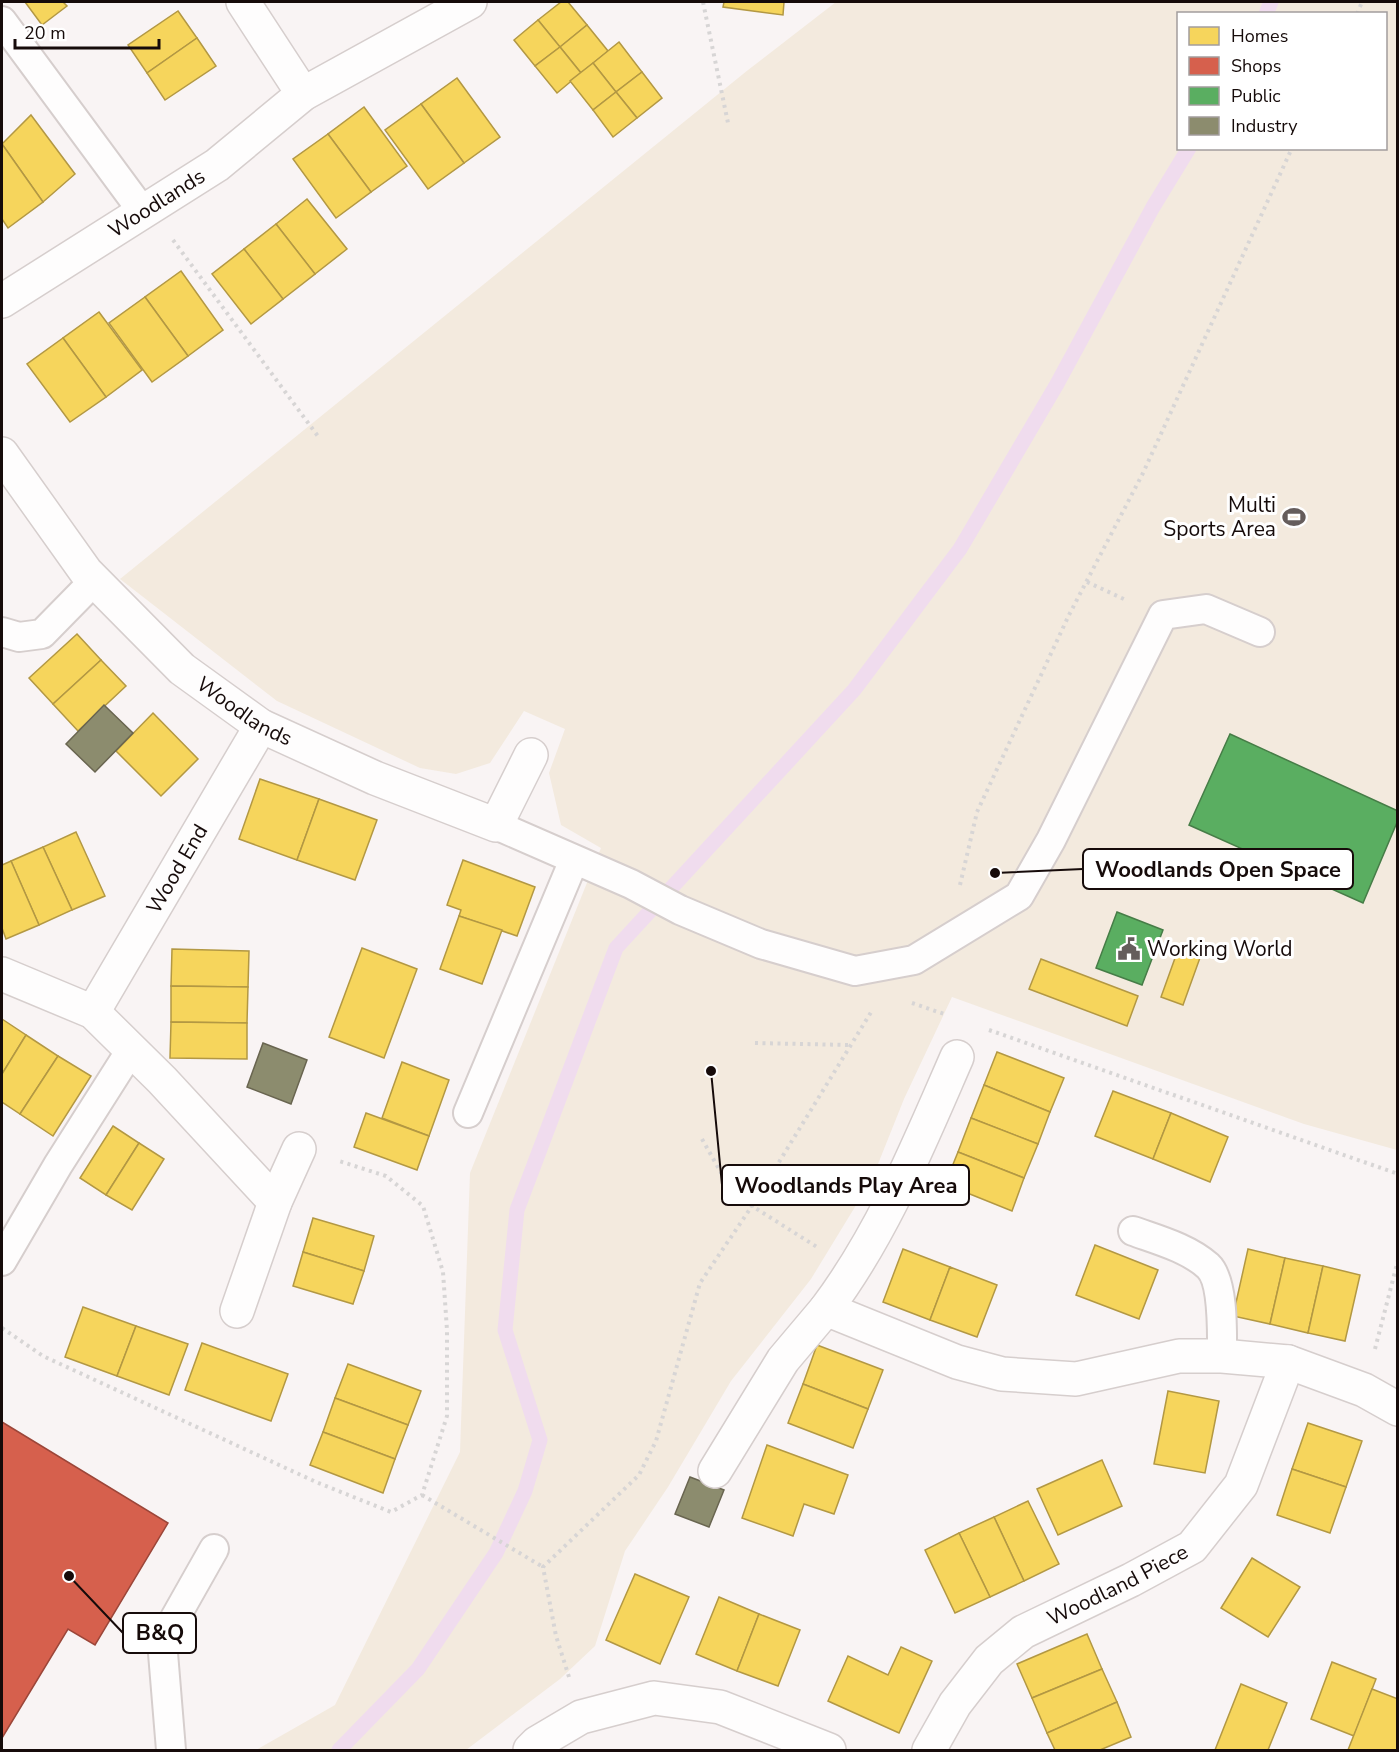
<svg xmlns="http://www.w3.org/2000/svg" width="1399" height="1752" viewBox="0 0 1399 1752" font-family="'Nunito Sans',sans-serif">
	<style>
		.green { fill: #f3eade; fill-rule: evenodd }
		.homes { fill: #f6d55c; stroke: #b39843; stroke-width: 1.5 }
		.shops { fill: #d6604d; stroke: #9c4639; stroke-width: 1.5 }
		.public { fill: #5aae61; stroke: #467d47; stroke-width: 1.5 }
		.industry { fill: #8c8c6e; stroke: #696550; stroke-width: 1.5 }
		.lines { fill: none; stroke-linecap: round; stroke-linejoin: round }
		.stream { stroke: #f0dcee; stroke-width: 15 }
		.service-casing { stroke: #d6cecd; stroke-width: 32 }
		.minor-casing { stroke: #d6cecd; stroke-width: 36 }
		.path { stroke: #d7d5d5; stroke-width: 4; stroke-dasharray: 3 4.5; stroke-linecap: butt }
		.service { stroke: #fefdfd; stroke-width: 28 }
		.minor { stroke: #fefdfd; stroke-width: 33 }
		.labels { text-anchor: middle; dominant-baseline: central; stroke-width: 6; stroke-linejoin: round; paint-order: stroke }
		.street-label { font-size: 21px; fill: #160b0a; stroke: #fff }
		.poi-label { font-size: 21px; fill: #160b0a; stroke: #fff; text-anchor: end }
		.leader { fill: none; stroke: #160b0a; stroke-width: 2 }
		.callout-dot { fill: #160b0a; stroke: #fff; stroke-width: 2 }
		.callout { fill: #fff; stroke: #160b0a; stroke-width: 2 }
		.callout-label { font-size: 22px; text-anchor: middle; font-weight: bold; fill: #160b0a }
	</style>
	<rect width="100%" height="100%" fill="#f9f4f4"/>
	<path class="green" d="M 836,2 L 1397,2 L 1397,1150 L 1304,1124 L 952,997 L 904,1099 L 872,1179 L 811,1279 L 731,1381 L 668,1487 L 625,1551 L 595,1646 L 560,1679 L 466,1750 L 256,1750 L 335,1705 L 460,1452 L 470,1173 L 601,848 L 561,825 L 549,773 L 565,729 L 524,711 L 490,763 L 456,774 L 420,768 L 277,701 L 120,579 L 748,70 ZM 1178,14 L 1386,14 L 1386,148 L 1178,148 Z"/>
	<g class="homes">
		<polygon points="25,2 63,2 67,6 42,25"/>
		<polygon points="561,2 568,2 587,25 560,47 538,20"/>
		<polygon points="724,2 784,2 783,15 723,7"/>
		<polygon points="178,11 197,38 147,73 128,45"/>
		<polygon points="538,20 560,47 535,66 514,40"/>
		<polygon points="587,25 608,51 581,73 560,47"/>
		<polygon points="197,38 216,66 165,100 147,73"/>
		<polygon points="619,42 642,72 616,92 593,63"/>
		<polygon points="560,47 581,73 557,93 535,66"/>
		<polygon points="593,63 616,92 593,110 570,81"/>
		<polygon points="642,72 662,98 637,118 616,92"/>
		<polygon points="457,78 500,137 464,163 421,104"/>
		<polygon points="616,92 637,118 613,137 593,110"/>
		<polygon points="421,104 464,163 428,189 385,130"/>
		<polygon points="364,107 407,166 371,192 328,134"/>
		<polygon points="31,115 75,174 43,202 2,144"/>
		<polygon points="328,134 371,192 336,218 293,159"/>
		<polygon points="2,144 43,202 8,228 2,219"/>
		<polygon points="307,199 347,249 315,274 276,224"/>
		<polygon points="276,224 315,274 283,299 244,249"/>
		<polygon points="244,249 283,299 251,324 212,274"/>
		<polygon points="181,271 223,330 188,356 145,297"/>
		<polygon points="145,297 188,356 152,382 109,323"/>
		<polygon points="99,312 142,370 106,397 63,338"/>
		<polygon points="63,338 106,397 70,422 27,364"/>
		<polygon points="77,634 101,660 53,704 29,678"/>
		<polygon points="101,660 126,686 78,731 53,704"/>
		<polygon points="153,713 198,759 161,796 116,751"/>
		<polygon points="260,779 319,799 297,860 239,839"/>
		<polygon points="319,799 377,820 355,880 297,860"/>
		<polygon points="76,832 105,896 72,910 43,847"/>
		<polygon points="43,847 72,910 39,925 11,861"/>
		<polygon points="463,860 535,887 517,936 459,916 461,910 447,905"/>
		<polygon points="11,861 39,925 6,939 2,928 2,865"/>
		<polygon points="459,916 502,930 482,984 440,969"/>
		<polygon points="1179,947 1201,955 1183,1005 1161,997"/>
		<polygon points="362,948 417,969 384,1058 329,1037"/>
		<polygon points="172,949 249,951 248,987 171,986"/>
		<polygon points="1041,959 1138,996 1127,1026 1029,989"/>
		<polygon points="171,986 248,987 247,1023 171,1022"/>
		<polygon points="2,1019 26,1035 2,1074"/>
		<polygon points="171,1022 247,1023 247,1059 170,1058"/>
		<polygon points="26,1035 58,1056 20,1114 2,1102 2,1074"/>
		<polygon points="997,1052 1064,1078 1050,1112 984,1085"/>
		<polygon points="58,1056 91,1076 53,1136 20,1114"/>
		<polygon points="402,1062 449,1080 429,1136 382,1118"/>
		<polygon points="984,1085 1050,1112 1038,1144 971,1118"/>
		<polygon points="1113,1091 1171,1113 1153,1159 1095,1136"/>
		<polygon points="366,1113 429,1136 417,1170 354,1147"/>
		<polygon points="1171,1113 1228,1137 1210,1182 1153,1159"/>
		<polygon points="971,1118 1038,1144 1024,1178 958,1152"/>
		<polygon points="113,1126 139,1143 106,1195 80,1178"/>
		<polygon points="139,1143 164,1159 132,1210 106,1195"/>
		<polygon points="958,1152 1024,1178 1012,1211 945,1184"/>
		<polygon points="313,1218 374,1236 364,1271 303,1252"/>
		<polygon points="1095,1245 1158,1270 1139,1319 1076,1295"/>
		<polygon points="903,1249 950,1267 930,1320 883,1302"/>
		<polygon points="1248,1249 1285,1258 1270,1324 1233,1316"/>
		<polygon points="303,1252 364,1271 353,1304 293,1286"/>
		<polygon points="1285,1258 1323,1266 1308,1333 1270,1324"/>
		<polygon points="1323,1266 1360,1275 1345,1341 1308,1333"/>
		<polygon points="950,1267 997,1285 977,1337 930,1320"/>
		<polygon points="83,1307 136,1326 117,1376 65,1357"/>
		<polygon points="136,1326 188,1344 169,1395 117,1376"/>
		<polygon points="202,1343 288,1374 271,1421 185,1390"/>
		<polygon points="817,1345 883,1370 868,1409 803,1384"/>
		<polygon points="348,1364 421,1391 408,1425 335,1398"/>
		<polygon points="803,1384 868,1409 853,1448 788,1423"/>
		<polygon points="1168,1391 1219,1401 1205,1473 1154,1464"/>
		<polygon points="335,1398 408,1425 395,1459 323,1432"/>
		<polygon points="1308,1423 1362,1441 1346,1487 1292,1469"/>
		<polygon points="323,1432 395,1459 383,1493 310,1465"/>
		<polygon points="767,1445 848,1475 834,1514 804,1504 793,1536 742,1518"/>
		<polygon points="1102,1460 1122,1506 1058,1535 1037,1489"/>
		<polygon points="1292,1469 1346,1487 1330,1533 1277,1515"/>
		<polygon points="1028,1501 1059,1564 1024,1581 994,1517"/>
		<polygon points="994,1517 1024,1581 990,1597 959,1533"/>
		<polygon points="959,1533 990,1597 955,1613 925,1550"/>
		<polygon points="1252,1558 1300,1587 1268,1637 1221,1608"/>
		<polygon points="635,1574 689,1597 660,1664 606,1640"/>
		<polygon points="719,1597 759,1614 737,1671 696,1654"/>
		<polygon points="759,1614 800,1630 778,1686 737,1671"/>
		<polygon points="1087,1634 1102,1669 1032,1698 1017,1664"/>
		<polygon points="901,1647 932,1661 899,1733 828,1701 848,1656 888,1675"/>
		<polygon points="1332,1662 1376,1679 1354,1736 1311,1719"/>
		<polygon points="1102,1669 1117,1702 1047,1733 1032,1698"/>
		<polygon points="1241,1684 1287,1703 1268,1750 1215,1750"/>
		<polygon points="1372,1689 1398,1699 1398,1750 1348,1750"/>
		<polygon points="1117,1702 1131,1737 1100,1750 1055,1750 1047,1733"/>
	</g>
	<polygon class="shops" points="2,1422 168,1523 95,1645 68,1629 2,1738"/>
	<g class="public">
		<polygon points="1230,734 1398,811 1398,820 1363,903 1189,825"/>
		<polygon points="1117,912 1163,930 1142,985 1096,968"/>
	</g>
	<g class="industry">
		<polygon points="104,705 133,733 95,772 66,744"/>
		<polygon points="263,1043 307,1060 291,1104 247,1087"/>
		<polygon points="690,1477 724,1490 709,1527 675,1514"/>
	</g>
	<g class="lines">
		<g class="stream">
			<polyline points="1266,14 1271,2"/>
			<polyline points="339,1750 418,1669 496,1553 525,1491 540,1440 505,1330 517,1210 616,948 854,690 960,549 1057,384 1153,207 1189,148"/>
		</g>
		<g class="service-casing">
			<g id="service">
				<polyline points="2,21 143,212"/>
				<polyline points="2,632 19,637 42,634 94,581"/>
				<polyline points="496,825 631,884 680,910 761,944 855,971 914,960 1019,896 1051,840 1163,615 1206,609 1260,632"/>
				<polyline points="468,1113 574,860"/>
				<path d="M 1133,1231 C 1158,1240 1188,1248 1208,1266 C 1224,1281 1222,1335 1222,1356"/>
				<polyline points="2,1261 58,1165 131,1050"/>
				<polyline points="171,1750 162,1641 214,1549"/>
			</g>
		</g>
		<g class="minor-casing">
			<g id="minor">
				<polyline points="243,2 303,94"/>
				<path id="s1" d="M 2,301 L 217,165 L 303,94 L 470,2"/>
				<path id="s2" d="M 2,454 L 86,572 L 182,669 L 261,726 L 375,778 L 496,825 L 531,755"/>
				<polyline points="2,974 93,1012 162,1080 275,1202"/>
				<path id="s3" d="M 93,1012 L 261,726"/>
				<path d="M 957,1057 C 919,1144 883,1233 826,1309 L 957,1362 L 1002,1374 L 1076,1379 L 1179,1356 L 1222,1356 L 1288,1362 L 1364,1390 L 1398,1409"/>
				<polyline points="237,1311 275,1202 299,1149"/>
				<polyline points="715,1471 783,1360 826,1309"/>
				<polyline points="530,1750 537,1743 581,1717 654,1698 720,1707 829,1750"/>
				<path id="s4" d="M 929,1750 L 955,1704 L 989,1660 L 1023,1632 L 1131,1580 L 1192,1547 L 1241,1485 L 1288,1362"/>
			</g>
		</g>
		<g class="path">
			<polyline points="703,2 728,123"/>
			<polyline points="1357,14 1362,2"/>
			<polyline points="173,240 320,439"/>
			<polyline points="1087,582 1126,600"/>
			<polyline points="960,885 977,812 1069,615 1143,473 1292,148"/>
			<polyline points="912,1003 947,1015"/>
			<polyline points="989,1030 1398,1174"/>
			<polyline points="755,1043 850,1045"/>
			<polyline points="702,1139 728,1185 752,1206 817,1247"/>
			<polyline points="2,1328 43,1356 316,1482 391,1512 422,1495 447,1416 447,1330 443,1272 423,1206 386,1176 339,1161"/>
			<polyline points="1375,1349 1398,1260"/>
			<polyline points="422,1495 543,1567"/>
			<polyline points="569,1677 556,1636 543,1567 639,1475 656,1441 700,1283 752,1206 873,1009"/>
		</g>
		<use href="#service" class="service"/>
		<use href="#minor" class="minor"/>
	</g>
	<defs>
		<g id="stadium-bare" transform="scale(1.8)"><path d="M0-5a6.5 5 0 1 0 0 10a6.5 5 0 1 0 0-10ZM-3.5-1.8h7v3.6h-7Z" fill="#655d5c" stroke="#fff" stroke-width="2.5" paint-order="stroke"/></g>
		<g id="civic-bare" transform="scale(1.8)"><path d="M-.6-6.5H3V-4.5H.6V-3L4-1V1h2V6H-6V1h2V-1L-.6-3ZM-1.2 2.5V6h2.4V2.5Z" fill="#655d5c" stroke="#fff" stroke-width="2.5" paint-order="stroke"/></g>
	</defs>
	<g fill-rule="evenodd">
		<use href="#stadium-bare" x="1294" y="517"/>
		<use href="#civic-bare" x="1129" y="949"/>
	</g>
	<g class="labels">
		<g class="street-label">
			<text stroke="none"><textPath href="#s1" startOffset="183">Woodlands</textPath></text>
			<text stroke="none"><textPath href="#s2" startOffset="357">Woodlands</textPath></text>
			<text stroke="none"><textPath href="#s3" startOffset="166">Wood End</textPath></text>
			<text stroke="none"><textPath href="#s4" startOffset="258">Woodland Piece</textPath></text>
		</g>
		<g class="poi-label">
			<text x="1276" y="505">Multi<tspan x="1276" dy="24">Sports Area</tspan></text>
			<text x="1147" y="949" text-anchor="start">Working World</text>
		</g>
	</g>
	<path class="leader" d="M995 873L1083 869M711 1071L722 1185M69 1576L123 1633"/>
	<g class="callout-dot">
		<circle cx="995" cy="873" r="6"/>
		<circle cx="711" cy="1071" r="6"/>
		<circle cx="69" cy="1576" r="6"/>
	</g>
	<g class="callout">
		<rect x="1083" y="849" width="270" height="40" rx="6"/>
		<rect x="722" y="1165" width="247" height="40" rx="6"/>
		<rect x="123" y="1613" width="73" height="40" rx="6"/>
	</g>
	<g class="callout-label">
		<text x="1218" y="877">Woodlands Open Space</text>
		<text x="846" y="1193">Woodlands Play Area</text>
		<text x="160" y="1640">B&amp;Q</text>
	</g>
	<rect width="1399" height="1752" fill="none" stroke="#160b0a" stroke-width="6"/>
	<rect x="1177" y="12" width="210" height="138" fill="#ffffff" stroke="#a29d9d" stroke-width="1.5"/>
	<rect x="1189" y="27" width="30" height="18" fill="#f6d55c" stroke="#a29d9d" stroke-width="1.5"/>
	<text x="1231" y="42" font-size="18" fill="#160b0a">Homes</text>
	<rect x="1189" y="57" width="30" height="18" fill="#d6604d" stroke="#a29d9d" stroke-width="1.5"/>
	<text x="1231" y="72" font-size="18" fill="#160b0a">Shops</text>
	<rect x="1189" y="87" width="30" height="18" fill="#5aae61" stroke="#a29d9d" stroke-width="1.5"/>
	<text x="1231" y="102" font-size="18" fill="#160b0a">Public</text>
	<rect x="1189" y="117" width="30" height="18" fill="#8c8c6e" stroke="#a29d9d" stroke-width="1.5"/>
	<text x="1231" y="132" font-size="18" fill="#160b0a">Industry</text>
	<path d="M15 39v9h144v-9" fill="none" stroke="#160b0a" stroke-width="3"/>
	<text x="24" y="39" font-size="18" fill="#160b0a" stroke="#ffffff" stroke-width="4.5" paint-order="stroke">20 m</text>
</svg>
